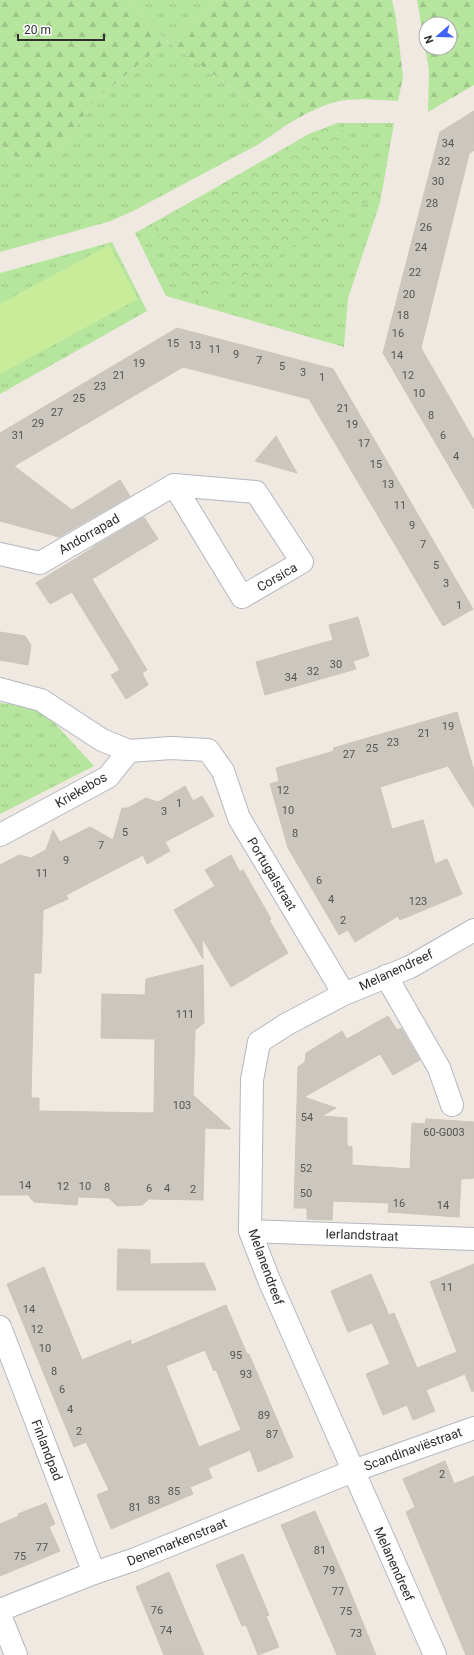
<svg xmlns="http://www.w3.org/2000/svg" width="474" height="1655" viewBox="0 0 474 1655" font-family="Roboto,sans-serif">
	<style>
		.grass { fill: url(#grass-tufts) }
		.forest { fill: url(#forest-firs); fill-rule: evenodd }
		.park { fill: url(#park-crowns) }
		.pitch { fill: #c9ec9a }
		.building { fill: #cbc7bf; stroke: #cbc5ba; fill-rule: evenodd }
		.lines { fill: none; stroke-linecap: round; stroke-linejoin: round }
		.minor-casing { stroke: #b4b7c1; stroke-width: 24 }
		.minor { stroke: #fff; stroke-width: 22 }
		.labels { text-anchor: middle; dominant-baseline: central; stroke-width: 4; stroke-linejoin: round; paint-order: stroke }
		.number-label { font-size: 11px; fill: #555452 }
		.street-label { font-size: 13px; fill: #2e2e2e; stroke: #fff }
	</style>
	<defs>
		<pattern id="grass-tufts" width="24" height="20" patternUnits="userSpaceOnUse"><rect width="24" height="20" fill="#b6e59e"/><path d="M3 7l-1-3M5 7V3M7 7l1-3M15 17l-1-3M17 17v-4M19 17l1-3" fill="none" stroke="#9dc588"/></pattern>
		<pattern id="forest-firs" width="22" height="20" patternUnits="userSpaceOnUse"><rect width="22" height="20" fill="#b6e59e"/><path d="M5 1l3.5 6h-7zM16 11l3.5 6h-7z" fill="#9dc588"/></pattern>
		<pattern id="park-crowns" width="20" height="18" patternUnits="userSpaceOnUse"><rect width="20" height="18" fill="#b6e59e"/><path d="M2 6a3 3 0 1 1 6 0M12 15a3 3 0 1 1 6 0" fill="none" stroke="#9dc588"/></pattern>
	</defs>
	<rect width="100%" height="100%" fill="#efe9e1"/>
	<g class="grass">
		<polygon points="127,0 219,0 167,41 285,126 259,144 137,209 111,221 0,252 0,143 20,159 58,152 94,101 167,41"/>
		<polygon points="338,123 394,123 380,203 348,298 344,347 166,296 135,233 265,161 309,134"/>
		<polygon points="112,242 147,311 0,394 0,273"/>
		<polygon points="0,703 40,707 94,766 0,814"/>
	</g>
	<g class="forest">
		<path d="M 0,0 L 127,0 L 167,41 L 219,0 L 392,0 L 396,18 L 403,77 L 398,101 C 380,100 353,97 335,102 C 319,106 299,117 285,126 L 167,41 L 94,101 L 58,152 L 34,161 L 20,159 L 0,143 Z"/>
		<path d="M 417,0 L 474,0 L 474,85 L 428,112 L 429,70 ZM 426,24 L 450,24 L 450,48 L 426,48 Z"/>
	</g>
	<polygon class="park" points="338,123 382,193 198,305 152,224 309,134"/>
	<polygon class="pitch" points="109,245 138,299 0,374 0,304"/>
	<g class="building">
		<polygon points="474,111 474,150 469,154 421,348 474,440 474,509 383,353 440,132"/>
		<polygon points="177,328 333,369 473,609 443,626 309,399 183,367 14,466 72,510 120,480 130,496 59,537 0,521 0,433"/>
		<polygon points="276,436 297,473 255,461"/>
		<polygon points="144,517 158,539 92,579 147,670 142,673 148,685 126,699 111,675 120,670 72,592 50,604 36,583 94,547 93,547"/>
		<polygon points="358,617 369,656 353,661 356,669 265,695 256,662 333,640 329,625"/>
		<polygon points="0,632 25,636 31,645 28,665 0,660"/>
		<polygon points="457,712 474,771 474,808 448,766 380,787 392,829 423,820 435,864 447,859 462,894 400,920 398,916 355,942 348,930 339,935 288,848 270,784 279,781 276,768 334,751 333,748"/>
		<polygon points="185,786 193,801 202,796 214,816 165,842 170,851 147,864 143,855 66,895 68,899 43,910 41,973 34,973 31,1098 39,1098 39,1111 154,1113 155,1039 101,1038 102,994 145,995 146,979 203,965 204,1023 195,1030 193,1095 231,1129 205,1128 203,1200 149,1199 142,1205 117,1206 109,1198 78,1197 77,1205 34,1202 28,1195 0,1195 0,865 19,855 31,858 46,850 53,830 60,842 90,827 113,840 122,808 128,808 146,798 158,802"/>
		<polygon points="231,855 240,872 243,870 271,919 269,920 288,953 231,987 202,938 203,959 174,910 215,886 205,870"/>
		<polygon points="388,1016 397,1030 401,1028 420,1060 393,1075 380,1054 304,1097 336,1108 322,1116 347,1118 347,1146 352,1147 352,1165 410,1169 412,1123 425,1124 426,1119 474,1122 474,1178 461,1179 459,1217 388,1212 389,1203 333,1201 332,1220 307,1219 307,1208 294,1208 298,1067 305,1062 306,1053 342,1031 347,1039"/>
		<polygon points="118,1249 150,1250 150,1264 204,1263 216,1290 117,1290"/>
		<polygon points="474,1264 474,1391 472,1392 465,1374 426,1390 435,1411 413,1420 407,1405 383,1415 366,1374 390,1364 372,1323 348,1332 331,1291 371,1274 389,1315 394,1313 417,1368 457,1352 430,1282"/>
		<path d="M 44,1267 L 82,1360 L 131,1340 L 131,1345 L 226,1305 L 247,1354 L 249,1354 L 293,1457 L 258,1472 L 250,1450 L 208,1468 L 212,1478 L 190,1487 L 193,1494 L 111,1529 L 97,1495 L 109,1490 L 86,1442 L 74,1447 L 7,1284 ZM 205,1350 L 214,1371 L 216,1370 L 241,1430 L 199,1447 L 166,1366 Z"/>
		<polygon points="445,1461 454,1484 474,1476 474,1655 466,1655 406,1512 415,1507 403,1479"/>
		<polygon points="46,1503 55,1524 49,1527 60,1551 0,1576 0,1524 19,1516 18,1514"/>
		<polygon points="315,1511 342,1572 376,1655 337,1655 307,1586 281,1525"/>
		<polygon points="243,1554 269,1615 266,1616 279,1647 258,1655 246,1625 242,1626 216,1565"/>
		<polygon points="169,1572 186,1613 204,1655 164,1655 136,1587"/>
	</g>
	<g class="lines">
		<g class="minor-casing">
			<g id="minor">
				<polygon points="174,485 256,492 302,562 242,597"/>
				<polyline points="0,554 40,563 174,485"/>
				<polyline points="0,689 41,700 102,740 129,751"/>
				<polyline points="0,835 108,777 129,751 171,748 208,750 223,771 239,818 344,994"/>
				<polyline points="386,976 439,1068 452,1105"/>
				<polyline points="250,1231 474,1239"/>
				<polyline points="0,1327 94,1573"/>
				<polyline points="0,1610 94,1573 133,1560 353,1471 474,1428"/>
				<polyline points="0,1615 16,1655"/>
				<polyline points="435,1655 269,1280 250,1231 252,1080 259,1042 287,1024 344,994 410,967 474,930"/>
			</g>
		</g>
		<use href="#minor" class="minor"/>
	</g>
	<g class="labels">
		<g class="number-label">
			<text x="448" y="143">34</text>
			<text x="444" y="161">32</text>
			<text x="438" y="181">30</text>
			<text x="432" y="203">28</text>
			<text x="426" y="227">26</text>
			<text x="421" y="247">24</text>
			<text x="415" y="272">22</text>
			<text x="409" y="294">20</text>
			<text x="403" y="315">18</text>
			<text x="398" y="333">16</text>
			<text x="173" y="343">15</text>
			<text x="195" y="345">13</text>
			<text x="215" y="349">11</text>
			<text x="236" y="354">9</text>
			<text x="397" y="355">14</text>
			<text x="259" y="360">7</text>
			<text x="139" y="363">19</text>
			<text x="282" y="366">5</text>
			<text x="303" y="372">3</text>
			<text x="119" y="375">21</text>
			<text x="408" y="375">12</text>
			<text x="322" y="377">1</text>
			<text x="100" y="386">23</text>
			<text x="419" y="393">10</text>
			<text x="79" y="398">25</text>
			<text x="343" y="408">21</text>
			<text x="57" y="412">27</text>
			<text x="431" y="415">8</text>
			<text x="38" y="423">29</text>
			<text x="352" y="424">19</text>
			<text x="18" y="435">31</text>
			<text x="443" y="435">6</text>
			<text x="364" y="443">17</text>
			<text x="456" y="456">4</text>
			<text x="376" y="464">15</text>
			<text x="388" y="484">13</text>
			<text x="400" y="505">11</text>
			<text x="412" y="525">9</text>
			<text x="423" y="544">7</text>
			<text x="436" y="565">5</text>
			<text x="446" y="583">3</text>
			<text x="459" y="605">1</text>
			<text x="336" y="664">30</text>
			<text x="313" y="671">32</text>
			<text x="291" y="677">34</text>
			<text x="448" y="726">19</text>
			<text x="424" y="733">21</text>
			<text x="393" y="742">23</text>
			<text x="372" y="748">25</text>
			<text x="349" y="754">27</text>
			<text x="283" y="790">12</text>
			<text x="179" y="803">1</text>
			<text x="288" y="810">10</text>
			<text x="164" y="811">3</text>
			<text x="125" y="832">5</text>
			<text x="295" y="833">8</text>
			<text x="101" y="845">7</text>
			<text x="66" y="860">9</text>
			<text x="42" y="873">11</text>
			<text x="319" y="880">6</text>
			<text x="331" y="899">4</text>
			<text x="418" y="901">123</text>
			<text x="343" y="920">2</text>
			<text x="185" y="1014">111</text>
			<text x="182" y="1105">103</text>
			<text x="307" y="1117">54</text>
			<text x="444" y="1132">60-G003</text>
			<text x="306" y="1168">52</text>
			<text x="25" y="1185">14</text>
			<text x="63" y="1186">12</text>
			<text x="85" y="1186">10</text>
			<text x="107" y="1187">8</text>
			<text x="149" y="1188">6</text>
			<text x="167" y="1188">4</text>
			<text x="193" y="1189">2</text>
			<text x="306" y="1193">50</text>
			<text x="399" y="1203">16</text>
			<text x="443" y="1205">14</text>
			<text x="447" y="1287">11</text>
			<text x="29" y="1309">14</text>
			<text x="37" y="1329">12</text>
			<text x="45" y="1348">10</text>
			<text x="236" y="1355">95</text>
			<text x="54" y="1371">8</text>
			<text x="246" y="1374">93</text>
			<text x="62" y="1389">6</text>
			<text x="70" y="1409">4</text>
			<text x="264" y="1415">89</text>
			<text x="79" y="1431">2</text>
			<text x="272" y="1434">87</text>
			<text x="442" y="1474">2</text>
			<text x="174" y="1491">85</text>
			<text x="154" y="1500">83</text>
			<text x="135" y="1507">81</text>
			<text x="42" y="1547">77</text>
			<text x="320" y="1550">81</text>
			<text x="20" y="1556">75</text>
			<text x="329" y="1570">79</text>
			<text x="338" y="1591">77</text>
			<text x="157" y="1610">76</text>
			<text x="346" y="1611">75</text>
			<text x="166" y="1630">74</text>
			<text x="356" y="1633">73</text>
		</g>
		<g class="street-label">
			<text transform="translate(89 534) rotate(-30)">Andorrapad</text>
			<text transform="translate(277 577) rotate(-30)">Corsica</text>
			<text transform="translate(81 790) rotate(-30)">Kriekebos</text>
			<text transform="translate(272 874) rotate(59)">Portugalstraat</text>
			<text transform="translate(396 970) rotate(-25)">Melanendreef</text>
			<text transform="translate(362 1235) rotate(2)">Ierlandstraat</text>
			<text transform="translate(266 1267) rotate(70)">Melanendreef</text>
			<text transform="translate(413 1449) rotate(-20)">Scandinaviëstraat</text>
			<text transform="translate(47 1450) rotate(69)">Finlandpad</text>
			<text transform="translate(177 1542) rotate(-22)">Denemarkenstraat</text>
			<text transform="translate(394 1564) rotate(66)">Melanendreef</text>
		</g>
	</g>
	<g transform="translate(438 36) rotate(250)"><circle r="19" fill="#ffffff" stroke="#ababab"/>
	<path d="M0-3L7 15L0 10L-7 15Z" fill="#4264fb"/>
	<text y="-6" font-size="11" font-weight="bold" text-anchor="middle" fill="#2e2e2e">N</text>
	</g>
	<path d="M18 34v6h86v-6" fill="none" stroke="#2e2e2e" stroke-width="2"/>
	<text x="24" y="34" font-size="12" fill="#2e2e2e" stroke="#ffffff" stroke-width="3" paint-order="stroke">20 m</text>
</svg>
